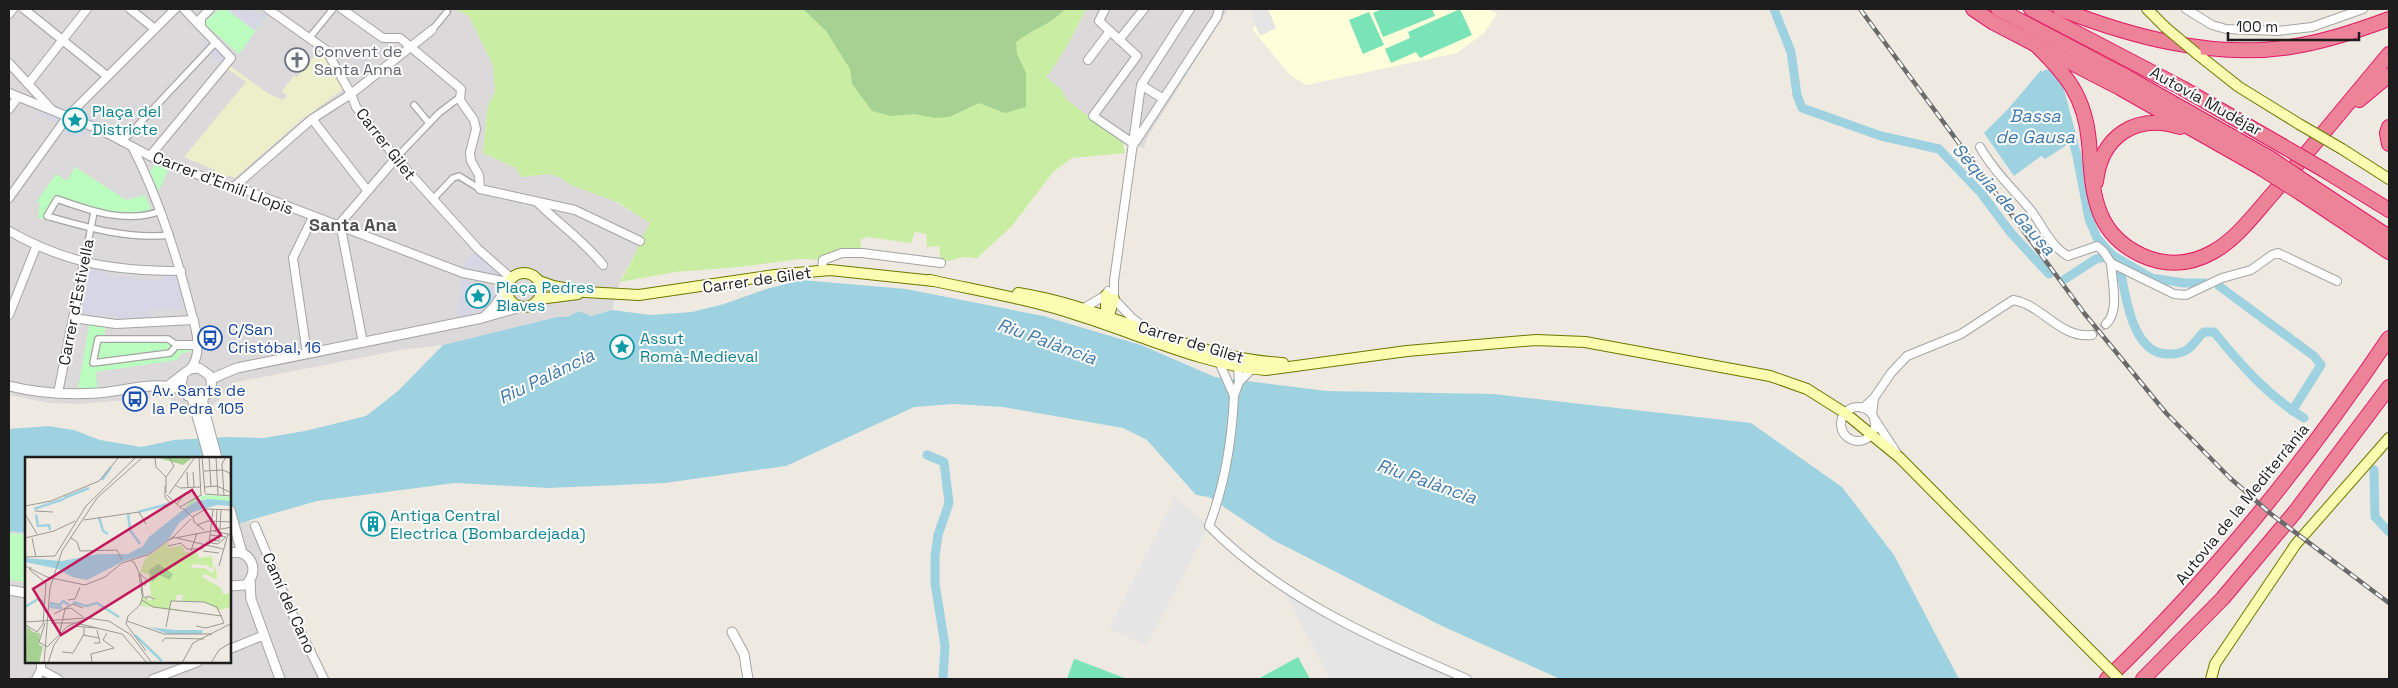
<svg xmlns="http://www.w3.org/2000/svg" width="2398" height="688" viewBox="0 0 2398 688" font-family="'Space Grotesk',sans-serif">
	<style>
		.residential { fill: #dbd9d9 }
		.education { fill: #fffeda }
		.farmland { fill: #edefcb }
		.grass { fill: #c9eda3 }
		.forest { fill: #a7d193 }
		.park { fill: #bafdbe }
		.pitch { fill: #7ae3b8 }
		.parking { fill: #e5e5e5 }
		.plaza { fill: #d6d6e4 }
		.water { fill: #9fd2e0 }
		.lines { fill: none; stroke-linecap: round; stroke-linejoin: round }
		.canal { stroke: #9fd2e0; stroke-width: 9 }
		.minor-tunnel { stroke: #c5c1ba; stroke-width: 8; stroke-dasharray: 8 4; stroke-linecap: butt }
		.pedestrian-casing { stroke: #a4a4a4; stroke-width: 8 }
		.minor-casing { stroke: #a4a4a4; stroke-width: 10 }
		.tertiary-casing { stroke: #a4a4a4; stroke-width: 11 }
		.secondary-casing { stroke: #6d7700; stroke-width: 12 }
		.motorway-casing { stroke: #e31863; stroke-width: 16 }
		.pedestrian { stroke: #fff; stroke-width: 5.5 }
		.minor { stroke: #fff; stroke-width: 8 }
		.tertiary { stroke: #fff; stroke-width: 9 }
		.secondary { stroke: #fbfdb1; stroke-width: 10 }
		.motorway { stroke: #ec8399; stroke-width: 14 }
		.rail-casing { stroke: #6b6b6b; stroke-width: 4.5 }
		.rail { stroke: #fff; stroke-width: 2.5; stroke-dasharray: 8; stroke-linecap: butt }
		.secondary-bridge-casing { stroke: #6d7700; stroke-width: 12; stroke-linecap: butt }
		.motorway-bridge-casing { stroke: #e31863; stroke-width: 16; stroke-linecap: butt }
		.secondary-bridge { stroke: #fbfdb1; stroke-width: 10 }
		.motorway-bridge { stroke: #ec8399; stroke-width: 14 }
		.labels { text-anchor: middle; dominant-baseline: central; stroke-width: 4; stroke-linejoin: round; paint-order: stroke }
		.worship-label { font-size: 16px; fill: #5b616d; stroke: #fff; text-anchor: start }
		.street-label { font-size: 16px; fill: #1d1d1d; stroke: #fff }
		.culture-label { font-size: 16px; fill: #0d838f; stroke: #fff; text-anchor: start }
		.transit-label { font-size: 16px; fill: #164399; stroke: #fff; text-anchor: start }
		.water-label { font-size: 18px; font-style: italic; fill: #4078aa; stroke: #fff }
		.neighbourhood-label { font-size: 18px; font-weight: bold; fill: #505050; stroke: #fff }
		.inset-river { fill: none; stroke: #9fd2e0; stroke-width: 2.5 }
		.inset-road { fill: none; stroke: #9b9893; stroke-width: 1 }
		.view { fill: #c2185b; fill-opacity: 0.15; stroke: #c2185b; stroke-width: 2.5 }
		.inset-edge { fill: none; stroke: #1d1d1d; stroke-width: 2.5 }
	</style>
	<rect width="100%" height="100%" fill="#efeae1"/>
	<g class="residential">
		<polygon points="9,9 456,9 469,16 493,65 495,93 489,103 487,112 483,153 516,168 522,177 550,174 559,177 571,185 600,193 650,223 635,255 622,276 612,310 591,316 579,311 567,317 557,317 443,345 400,350 237,382 212,406 188,407 166,397 77,404 49,403 9,395"/>
		<polygon points="1086,9 1228,9 1148,136 1144,148 1123,143 1066,99 1062,90 1046,77 1056,64 1080,23"/>
		<polygon points="249,520 275,588 321,679 9,679 9,531 26,533 26,662 230,662 230,526"/>
	</g>
	<polygon class="education" points="1248,9 1488,9 1497,14 1484,33 1457,53 1306,85 1290,75 1253,30 1255,25"/>
	<polygon class="farmland" points="320,49 345,88 300,121 235,178 228,175 226,177 214,174 215,170 184,157 246,82 228,69 230,66 269,94 283,100 287,96 282,91 294,76 297,77"/>
	<path class="grass" d="M 456,9 L 1086,9 C 1074,33 1063,56 1046,77 L 1062,90 L 1066,99 L 1123,143 L 1125,153 L 1072,158 L 1053,172 L 1012,226 L 977,258 L 963,257 L 941,263 L 939,246 L 927,247 L 926,234 L 915,232 L 911,243 L 866,237 L 860,240 L 862,253 L 823,260 L 800,259 L 739,267 L 675,272 L 620,282 L 635,255 L 640,241 L 650,223 L 617,202 L 571,185 L 559,177 L 550,174 L 521,177 L 516,168 L 483,153 L 487,112 L 489,103 L 495,93 L 493,65 L 469,16 Z"/>
	<path class="forest" d="M 803,9 L 1065,9 C 1051,25 1032,29 1016,42 L 1017,54 L 1026,73 L 1026,107 L 1005,113 L 979,103 L 949,117 L 935,118 L 914,114 L 891,116 L 872,111 L 852,84 L 850,69 L 826,31 Z"/>
	<g class="park">
		<polygon points="219,9 253,9 261,14 263,12 268,14 239,54 206,25 206,21"/>
		<polygon points="158,161 170,165 159,191 150,172 155,163"/>
		<polygon points="75,167 126,200 145,195 153,214 124,217 57,199 43,219 38,218 40,204 37,201 56,174 67,181"/>
		<polygon points="89,325 105,326 105,339 188,340 191,351 180,354 177,360 96,372 97,389 78,389"/>
		<polygon points="9,533 26,535 26,582 9,580"/>
	</g>
	<g class="pitch">
		<polygon points="1382,9 1432,9 1435,16 1383,37 1373,13"/>
		<polygon points="1460,9 1472,35 1420,58 1416,52 1391,63 1385,49 1410,38 1408,32"/>
		<polygon points="1369,12 1384,45 1363,54 1349,20"/>
		<polygon points="1298,657 1310,679 1258,679"/>
		<polygon points="1074,659 1075,659 1127,679 1067,679"/>
	</g>
	<g class="parking">
		<polygon points="1248,9 1268,9 1276,28 1260,36"/>
		<polygon points="1175,497 1209,526 1146,646 1109,628"/>
		<polygon points="1276,582 1465,679 1330,679 1287,597"/>
	</g>
	<g class="plaza">
		<polygon points="226,9 253,9 261,14 263,12 268,14 255,31"/>
		<polygon points="205,39 222,51 225,58 221,65 201,43"/>
		<polygon points="51,103 99,119 98,122 84,137 65,133 54,122 36,112"/>
		<polygon points="474,252 499,270 504,277 463,270 466,260"/>
		<polygon points="88,268 107,271 109,276 154,280 162,279 161,273 176,272 184,309 150,310 151,320 118,321 117,316 88,314 81,311"/>
		<polygon points="462,279 500,289 495,302 485,310 457,317"/>
	</g>
	<g class="water">
		<polygon points="2041,70 2058,89 2070,143 2045,159 2041,156 2014,176 1984,133 2008,109"/>
		<polygon points="802,280 906,289 1043,316 1141,345 1215,377 1327,391 1493,394 1751,423 1842,487 1894,555 1959,679 1560,679 1442,626 1273,540 1209,497 1196,495 1147,440 1123,428 1003,407 954,404 914,407 786,466 665,483 548,488 455,483 317,501 230,526 230,458 26,458 26,533 9,531 9,429 48,426 74,430 100,440 141,447 174,440 229,437 263,438 305,431 366,416 398,391 443,345 557,317 567,317 579,311 591,316 612,310 651,315 692,312 724,304 766,289"/>
	</g>
	<g class="lines">
		<g class="canal">
			<polyline points="1774,9 1791,52 1797,95 1802,108 1881,136 1939,149 1981,193 2011,233 2049,274"/>
			<polyline points="2047,74 2059,88 2077,156 2089,219 2097,238 2112,255 2151,278 2184,283 2204,283"/>
			<path d="M 2121,273 C 2126,300 2134,357 2170,354 C 2176,354 2183,353 2188,349 C 2194,345 2198,337 2204,332 L 2214,332 C 2240,364 2268,396 2304,418"/>
			<polyline points="2065,279 2096,259 2105,257"/>
			<polyline points="2219,286 2314,356 2321,365 2292,411"/>
			<polyline points="927,455 944,462 949,503 938,535 935,556 935,583 945,646 943,679"/>
			<polyline points="2374,470 2375,517 2389,532"/>
		</g>
		<polyline class="minor-tunnel" points="2092,335 2106,324"/>
		<g class="pedestrian-casing">
			<g id="pedestrian">
				<polyline points="432,30 447,12"/>
				<polyline points="310,37 333,9"/>
				<polyline points="414,105 429,123"/>
				<polyline points="122,142 216,42"/>
				<polyline points="396,158 439,113 460,97"/>
				<polyline points="432,200 453,178 459,176 480,189"/>
				<path d="M 161,211 C 126,224 91,211 57,199 L 47,216 C 86,227 129,240 170,235"/>
				<polyline points="84,263 94,212"/>
				<polygon points="98,339 168,339 177,345 170,353 93,363"/>
			</g>
		</g>
		<g class="minor-casing">
			<g id="minor">
				<polyline points="24,9 107,76"/>
				<polyline points="130,9 155,29"/>
				<polyline points="184,9 201,27"/>
				<polyline points="268,9 326,50 351,94 356,107 396,158 478,249 511,278"/>
				<polyline points="342,9 383,38 400,38 461,89 460,100 474,120 476,129 470,153 471,161 479,175 480,189 575,210 640,241"/>
				<polyline points="1105,9 1099,21 1137,56 1093,116 1134,144"/>
				<polyline points="2186,9 2212,25 2226,29 2278,31 2312,27 2363,9"/>
				<polyline points="9,14 13,9"/>
				<polyline points="1119,40 1144,9"/>
				<polyline points="1088,60 1110,31"/>
				<polyline points="9,63 52,110"/>
				<polyline points="28,84 87,9"/>
				<polyline points="1141,85 1162,98"/>
				<polyline points="9,93 101,130 150,156 227,186 235,186 463,273 508,282"/>
				<polyline points="9,109 18,97"/>
				<polyline points="312,119 367,190"/>
				<polyline points="1136,141 1217,17 1219,9"/>
				<path d="M 1980,147 C 1993,170 2012,188 2029,208 C 2042,224 2050,246 2068,256 L 2097,246 L 2103,251 L 2111,263 L 2174,294 L 2186,295 L 2222,278 L 2251,270 L 2272,255 L 2278,253 L 2337,281"/>
				<path d="M 133,148 C 160,202 177,257 192,315 C 197,332 202,353 191,368"/>
				<polyline points="150,156 231,58 201,27 201,18 210,9"/>
				<polyline points="235,186 312,119 351,94 432,30"/>
				<polyline points="9,198 68,116 175,9"/>
				<path d="M 537,202 C 559,224 584,241 603,265"/>
				<polyline points="337,227 396,158"/>
				<polyline points="341,228 363,343"/>
				<path d="M 9,231 C 67,264 115,271 181,271"/>
				<polyline points="822,271 823,260 842,253 862,253 941,263"/>
				<polyline points="1084,308 1106,295 1108,291"/>
				<polyline points="9,315 36,247"/>
				<polyline points="73,318 116,324 194,320"/>
				<path d="M 2106,324 C 2120,311 2112,282 2111,263"/>
				<polyline points="1144,327 1132,318 1114,299 1114,281 1141,85 1190,9"/>
				<polyline points="177,345 197,345"/>
				<polyline points="307,354 293,258 313,217"/>
				<polyline points="1219,362 1234,396 1239,382 1252,369"/>
				<polyline points="1234,364 1238,367 1239,382"/>
				<polyline points="58,393 84,263"/>
				<path d="M 1234,396 C 1232,440 1225,484 1209,526 C 1281,599 1374,639 1467,679"/>
				<path d="M 1874,398 L 1891,373 L 1907,356 L 1961,334 L 2013,300 C 2043,305 2060,339 2092,335"/>
				<circle cx="1858" cy="424" r="17"/>
				<polyline points="1863,408 1874,398 1872,414"/>
				<polyline points="1875,420 1896,452"/>
				<polyline points="255,526 295,620 324,679"/>
				<polyline points="230,649 262,636"/>
				<polyline points="41,670 58,679"/>
				<polyline points="36,679 41,670 41,662"/>
				<polyline points="153,679 198,662"/>
			</g>
		</g>
		<g class="tertiary-casing">
			<g id="tertiary">
				<polyline points="486,315 494,307 506,290"/>
				<polyline points="211,379 237,368 482,318 520,307"/>
				<path d="M 169,385 L 190,369 L 199,368 L 209,375 C 217,390 203,403 188,396 L 181,385 L 183,375"/>
				<path d="M 9,386 C 37,393 68,395 98,393 C 126,391 154,380 182,390"/>
				<polyline points="203,397 203,406 217,458"/>
				<polyline points="192,398 209,458"/>
				<polyline points="230,510 242,553"/>
				<path d="M 230,553 C 251,548 261,572 245,585 L 230,586"/>
				<polyline points="250,581 251,599 280,679"/>
				<polyline points="9,590 26,593"/>
				<polyline points="732,632 744,654 748,679"/>
			</g>
		</g>
		<g class="secondary-casing">
			<g id="secondary">
				<polyline points="2147,9 2165,27"/>
				<polyline points="2196,53 2239,87 2299,124"/>
				<polyline points="2342,149 2389,179"/>
				<circle cx="524" cy="290" r="17"/>
				<path d="M 930,280 C 979,291 1029,299 1077,315 C 1136,333 1206,366 1266,370 L 1407,351 L 1536,340 L 1585,342 L 1770,376 L 1807,389 L 1845,413 L 1900,458 L 2083,643"/>
				<polyline points="539,281 553,286 585,292 639,295 775,275 830,270 934,281"/>
				<path d="M 1018,293 C 1109,307 1191,359 1283,363"/>
				<polyline points="1106,295 1106,312 1110,318"/>
				<polyline points="539,299 578,294"/>
				<polyline points="1109,315 1114,299"/>
				<polyline points="2211,679 2215,664 2296,544 2389,438"/>
			</g>
		</g>
		<g class="motorway-casing">
			<g id="motorway">
				<polyline points="1973,9 1994,23 2120,88 2261,168"/>
				<polyline points="1998,9 2127,77 2270,158"/>
				<polyline points="2031,9 2182,88 2281,145"/>
				<path d="M 2060,9 C 2132,37 2213,59 2290,47 C 2324,42 2357,31 2389,19"/>
				<path d="M 2034,43 C 2066,74 2085,96 2089,142 C 2091,166 2091,190 2100,213 C 2108,233 2122,246 2141,255 C 2165,266 2190,265 2213,252 C 2238,238 2256,212 2275,191 C 2313,146 2351,99 2389,54"/>
				<polyline points="2359,100 2389,75"/>
				<polyline points="2389,127 2387,133 2389,144"/>
				<polyline points="2324,170 2389,210"/>
				<path d="M 2096,182 C 2101,136 2136,113 2180,127"/>
				<polyline points="2310,185 2389,237"/>
				<polyline points="2302,194 2389,252"/>
				<path d="M 2107,679 C 2214,576 2306,461 2389,338"/>
				<polyline points="2143,679 2223,598 2295,512 2389,387"/>
			</g>
		</g>
		<use href="#pedestrian" class="pedestrian"/>
		<use href="#minor" class="minor"/>
		<use href="#tertiary" class="tertiary"/>
		<use href="#secondary" class="secondary"/>
		<use href="#motorway" class="motorway"/>
		<g class="rail-casing">
			<polyline id="rail" points="1860,9 2084,313 2166,413 2230,478 2271,514 2389,603"/>
		</g>
		<use href="#rail" class="rail"/>
		<g class="secondary-bridge-casing">
			<g id="secondary-bridge">
				<polyline points="2165,27 2196,53"/>
				<polyline points="2299,124 2342,149"/>
				<polyline points="2083,643 2119,679"/>
			</g>
		</g>
		<g class="motorway-bridge-casing">
			<g id="motorway-bridge">
				<polyline points="2281,145 2324,170"/>
				<polyline points="2270,158 2310,185"/>
				<polyline points="2261,168 2302,194"/>
			</g>
		</g>
		<use href="#secondary-bridge" class="secondary-bridge"/>
		<use href="#motorway-bridge" class="motorway-bridge"/>
	</g>
	<defs>
		<g id="church-ring" transform="scale(1.25)"><circle r="9.5" fill="#fff" stroke="#6b7280" stroke-width="1.5"/><path d="M-1.2-6h2.4v3.5h3.3v2.4h-3.3V6h-2.4V-.1h-3.3v-2.4h3.3Z" fill="#6b7280"/></g>
		<g id="sight-ring" transform="scale(1.25)"><circle r="9.5" fill="#fff" stroke="#0f9aa8" stroke-width="1.5"/><path d="M0-6L1.8-2.2L6-1.7L2.9 1.2L3.7 5.4L0 3.3L-3.7 5.4L-2.9 1.2L-6-1.7L-1.8-2.2Z" fill="#0f9aa8"/></g>
		<g id="bus-ring" transform="scale(1.25)"><circle r="9.5" fill="#fff" stroke="#1a4fb4" stroke-width="1.5"/><path d="M-5-6H5V4H4V6H2V4H-2V6H-4V4H-5ZM-3.5-4V0h7V-4ZM-3.5 1.2v1.5H-2V1.2ZM2 1.2v1.5H3.5V1.2Z" fill="#1a4fb4"/></g>
		<g id="building-ring" transform="scale(1.25)"><circle r="9.5" fill="#fff" stroke="#0f9aa8" stroke-width="1.5"/><path d="M-4-6H4V6H1V3H-1V6H-4ZM-2.5-4.3h1.7v1.8h-1.7ZM.8-4.3h1.7v1.8H.8ZM-2.5-1h1.7V.8h-1.7ZM.8-1h1.7V.8H.8Z" fill="#0f9aa8"/></g>
	</defs>
	<g fill-rule="evenodd">
		<use href="#church-ring" x="297" y="60"/>
		<use href="#sight-ring" x="75" y="120"/>
		<use href="#sight-ring" x="478" y="296"/>
		<use href="#bus-ring" x="210" y="338"/>
		<use href="#sight-ring" x="622" y="347"/>
		<use href="#bus-ring" x="135" y="399"/>
		<use href="#building-ring" x="373" y="524"/>
	</g>
	<g class="labels">
		<g class="worship-label">
			<text x="314" y="51">Convent de<tspan x="314" dy="18">Santa Anna</tspan></text>
		</g>
		<g class="street-label">
			<text transform="translate(2206 101) rotate(29)">Autovía Mudéjar</text>
			<text transform="translate(386 144) rotate(52)">Carrer Gilet</text>
			<text transform="translate(223 183) rotate(21)">Carrer d'Emili Llopis</text>
			<text transform="translate(757 280) rotate(-8)">Carrer de Gilet</text>
			<text transform="translate(76 302) rotate(-79)">Carrer d'Estivella</text>
			<text transform="translate(1191 342) rotate(17)">Carrer de Gilet</text>
			<text transform="translate(2242 504) rotate(-51)">Autovia de la Mediterrània</text>
			<text transform="translate(289 603) rotate(66)">Camí del Cano</text>
		</g>
		<g class="culture-label">
			<text x="92" y="111">Plaça del<tspan x="92" dy="18">Districte</tspan></text>
			<text x="496" y="287">Plaça Pedres<tspan x="496" dy="18">Blaves</tspan></text>
			<text x="640" y="338">Assut<tspan x="640" dy="18">Romà-Medieval</tspan></text>
			<text x="390" y="515">Antiga Central<tspan x="390" dy="18">Electrica (Bombardejada)</tspan></text>
		</g>
		<g class="transit-label">
			<text x="228" y="329">C/San<tspan x="228" dy="18">Cristóbal, 16</tspan></text>
			<text x="152" y="390">Av. Sants de<tspan x="152" dy="18">la Pedra 105</tspan></text>
		</g>
		<g class="water-label">
			<text x="2035" y="115">Bassa<tspan x="2035" dy="21">de Gausa</tspan></text>
			<text transform="translate(2004 199) rotate(48)">Séquia de Gausa</text>
			<text transform="translate(1047 341) rotate(20)">Riu Palància</text>
			<text transform="translate(546 376) rotate(-26)">Riu Palància</text>
			<text transform="translate(1427 481) rotate(19)">Riu Palància</text>
		</g>
		<g class="neighbourhood-label">
			<text x="353" y="224">Santa Ana</text>
		</g>
	</g>
	<g transform="translate(25 457)">
		<rect width="206" height="206" fill="#efeae1"/>
		<path d="M 143,85 L 144,91 L 157,88 L 160,95 L 172,96 L 174,101 L 187,99 L 188,112 L 181,108 L 168,107 L 166,111 L 179,111 L 188,116 L 191,109 L 192,123 L 180,117 L 176,119 L 196,131 L 198,137 L 206,136 L 206,150 L 194,153 L 179,145 L 157,144 L 158,138 L 152,138 L 150,144 L 146,144 L 145,151 L 176,156 L 116,149 L 118,138 L 123,144 L 130,141 L 123,139 L 126,138 L 123,117 L 115,115 L 120,102 Z" fill="#c9eda3"/>
		<path d="M 131,0 L 166,0 L 166,2 L 158,8 ZM 133,107 L 148,117 L 145,123 L 134,118 L 128,125 L 125,122 L 126,118 L 123,114 ZM 2,169 L 8,175 L 15,176 L 14,187 L 18,190 L 14,206 L 0,206 Z" fill="#a7d193"/>
		<path d="M 181,38 L 206,40 L 206,44 L 179,42 L 158,51 L 168,42 Z" fill="#bafdbe"/>
		<path d="M 184,42 L 206,44 L 206,49 L 192,48 L 168,55 L 154,66 L 144,82 L 124,97 L 99,104 L 62,123 L 47,120 L 33,112 L 0,105 L 0,101 L 37,104 L 74,97 L 103,97 L 118,89 L 124,80 L 159,52 L 172,44 ZM 124,170 L 151,173 L 178,173 L 177,177 L 143,177 Z" fill="#9fd2e0"/>
		<path class="inset-river" d="M 77,23 L 86,10M 39,41 L 64,31M 9,52 L 39,42M 113,55 L 147,46M 103,57 L 105,73 L 115,87M 11,58 L 13,69 L 24,68 L 25,73M 74,60 L 78,74 L 83,77M 48,145 L 61,149 L 72,146 L 94,160M 25,146 L 35,148 L 38,144 L 44,148M 26,146 L 26,150 L 37,151M 0,150 L 13,142 L 19,146M 110,178 L 137,204"/>
		<path class="inset-road" d="M 130,0 L 131,10 L 141,20 L 141,36M 174,0 L 176,39M 177,0 L 180,36M 184,0 L 186,29M 191,0 L 193,38M 179,14 L 198,13 L 207,17M 162,15 L 163,31M 168,15 L 169,30M 205,16 L 206,34M 141,20 L 149,9 L 144,0M 150,28 L 155,31 L 175,30M 140,29 L 140,40 L 145,46M 180,30 L 192,29 L 207,36M 144,37 L 170,0M 180,37 L 207,39M 142,38 L 157,52M 199,39 L 197,7 L 201,0M 152,47 L 160,36 L 165,36M 0,49 L 26,44 L 74,24 L 94,0M 155,50 L 176,38M 158,51 L 167,60 L 181,52 L 207,53M 10,54 L 28,55M 0,57 L 12,77M 168,60 L 169,65 L 179,73M 59,63 L 114,55 L 121,67M 172,68 L 183,64 L 207,65M 195,72 L 196,52M 191,73 L 192,52M 189,74 L 207,78M 185,78 L 201,80M 148,80 L 166,62M 0,81 L 29,74 L 50,64M 7,81 L 11,100M 46,81 L 52,85 L 55,94 L 92,93 L 97,103M 150,81 L 207,70M 152,81 L 198,92M 184,83 L 194,84 L 195,75M 181,85 L 193,87 L 201,80M 184,86 L 188,52M 143,89 L 156,86 L 162,92 L 177,92 L 178,89M 166,94 L 172,76M 178,94 L 194,96M 30,99 L 61,49 L 111,0M 122,99 L 148,80 L 150,80 L 145,83M 0,100 L 30,99M 106,104 L 109,105 L 116,120 L 118,138 L 115,148 L 103,159 L 101,167 L 121,194M 0,109 L 22,120 L 60,128 L 80,120 L 97,106 L 122,98M 194,109 L 203,77M 114,116 L 122,123 L 120,129M 114,117 L 117,138 L 122,142 L 122,139 L 130,142M 43,143 L 50,142 L 55,130M 117,143 L 128,150 L 197,159M 29,157 L 48,147 L 58,151M 102,164 L 139,177 L 187,177M 0,165 L 62,161 L 84,164 L 106,178 L 127,206M 20,166 L 14,185 L 22,190 L 43,169 L 58,163M 26,166 L 51,166 L 97,177 L 122,206M 1,168 L 12,175 L 18,167 L 21,126 L 5,113 L 6,110M 48,169 L 72,171M 171,169 L 181,171 L 199,166M 141,170 L 146,144 L 179,145 L 192,150 L 199,166M 58,178 L 74,181M 34,179 L 40,152 L 46,151 L 58,160M 137,185 L 140,181 L 179,182M 69,186 L 75,186 L 72,173M 37,195 L 48,196 L 59,177 L 59,170M 19,206 L 25,131 L 37,94 L 72,41 L 118,0M 23,206 L 29,188 L 36,178M 67,206 L 66,197 L 89,191 L 78,183 L 82,176M 157,206 L 168,186 L 207,166M 186,206 L 194,193 L 207,185"/>
		<path class="view" d="M 167,33 L 196,78 L 36,178 L 8,132 Z"/>
		<rect width="206" height="206" class="inset-edge"/>
	</g>
	<rect width="2398" height="688" fill="none" stroke="#1d1d1d" stroke-width="20"/>
	<path d="M2228 32v8h131v-8" fill="none" stroke="#1d1d1d" stroke-width="2.5"/>
	<text x="2236" y="32" font-size="15" fill="#1d1d1d" stroke="#ffffff" stroke-width="4" paint-order="stroke">100 m</text>
</svg>
